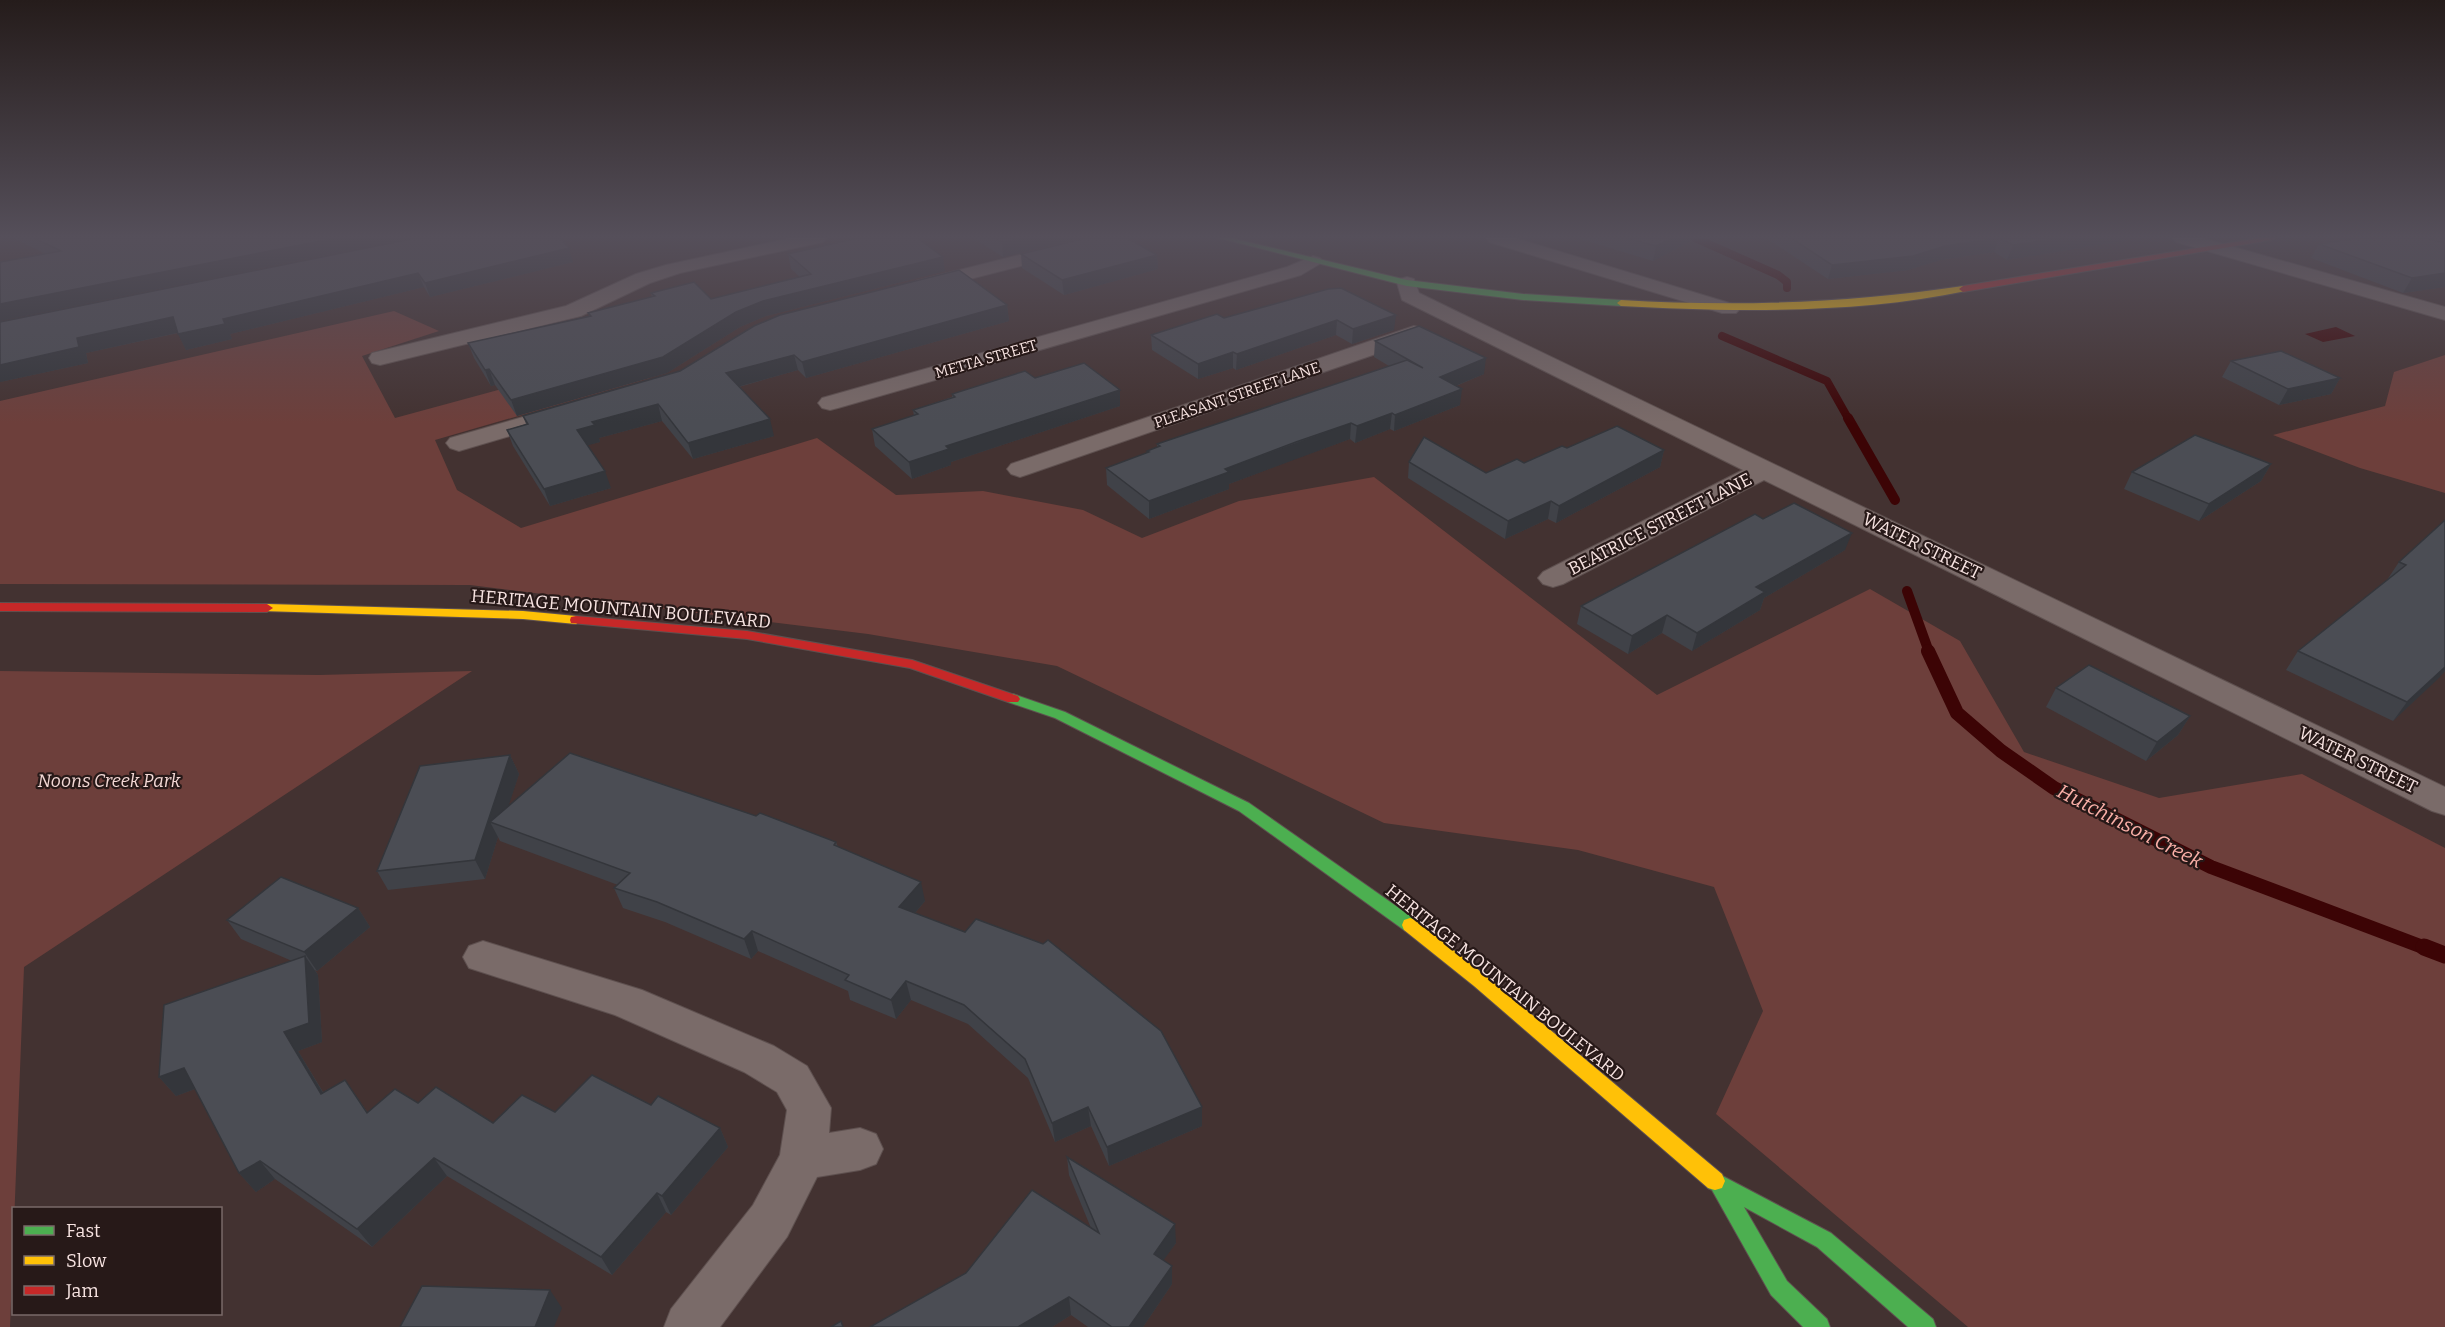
<svg xmlns="http://www.w3.org/2000/svg" width="2445" height="1327" viewBox="0 0 2445 1327" font-family="Bitter,serif">
	<style>
		.green { fill: #6d3f3b }
		.water { fill: #3c0405 }
		.lines { fill: none; stroke-linecap: round; stroke-linejoin: round }
		.stream-far3 { stroke: #3c0405; stroke-width: 8 }
		.stream-far2 { stroke: #3c0405; stroke-width: 10 }
		.stream-far1 { stroke: #3c0405; stroke-width: 14 }
		.stream { stroke: #3c0405; stroke-width: 17 }
		.street-casing { stroke: #5e504f; stroke-width: 2 }
		.fast-casing { stroke: #5e504f; stroke-width: 2 }
		.slow-casing { stroke: #5e504f; stroke-width: 2 }
		.jam-casing { stroke: #5e504f; stroke-width: 2 }
		.street { fill: #7a6b69; fill-rule: evenodd }
		.fast { fill: #4caf50; fill-rule: evenodd }
		.slow { fill: #ffc107; fill-rule: evenodd }
		.jam { fill: #c62828; fill-rule: evenodd }
		.wall { fill: #404248 }
		.shaded-wall { fill: #34363b }
		.building { fill: #4b4d54; stroke: #34363b; stroke-width: 1.5 }
		.labels { text-anchor: middle; dominant-baseline: central; stroke-width: 4.5; stroke-linejoin: round; paint-order: stroke }
		.far-street-label { font-size: 15px; fill: #f7e3e1; stroke: #271918 }
		.street-label { font-size: 18px; fill: #f7e3e1; stroke: #271918 }
		.park-label { font-size: 18px; font-style: italic; fill: #f3d8d5; stroke: #271918 }
		.water-label { font-size: 20px; font-style: italic; fill: #faafa7; stroke: #271918 }
	</style>
	<rect width="100%" height="100%" fill="#433231"/>
	<g class="green">
		<polygon points="394,311 439,331 362,356 395,418 627,355 650,378 435,440 457,490 521,528 817,438 896,495 983,491 1083,510 1142,538 1239,501 1374,477 1657,695 1870,589 1960,641 2024,752 2159,798 2302,774 2445,848 2445,1327 1968,1327 1716,1114 1763,1011 1714,887 1578,850 1384,823 1057,666 868,634 470,585 0,584 0,401"/>
		<polygon points="2445,355 2445,493 2360,468 2273,435 2385,406 2394,372"/>
		<polygon points="0,671 319,675 472,671 24,967 10,1327 0,1327"/>
	</g>
	<polygon class="water" points="2336,327 2355,336 2323,342 2305,334"/>
	<g class="lines">
		<g class="stream-far3">
			<polyline points="1695,238 1778,275 1787,282 1787,288"/>
			<polyline points="1722,336 1827,381 1849,420"/>
		</g>
		<g class="stream-far2">
			<polyline points="1848,418 1895,500"/>
			<polyline points="1907,591 1929,652"/>
		</g>
		<polyline class="stream-far1" points="1928,651 1957,713 2001,751 2054,788 2211,867 2428,949"/>
		<polyline class="stream" points="2424,947 2445,955"/>
		<g class="street-casing">
			<g id="street">
				<polygon points="791,238 826,238 823,242 680,273 650,283 581,316 380,365 372,363 369,358 372,353 566,306 636,274 666,265"/>
				<polygon points="1087,238 1118,238 1115,242 923,291 916,289 913,285 916,281"/>
				<polygon points="1486,238 1515,238 1736,305 1740,309 1736,313 1722,313 1489,242"/>
				<polygon points="2173,238 2202,238 2445,307 2445,320 2176,242"/>
				<polygon points="1313,256 1320,258 1323,262 1301,275 838,408 830,410 822,408 818,403 822,398 1287,267"/>
				<polygon points="1407,277 1414,279 1419,293 1462,314 2445,787 2445,815 2432,811 1764,480 1563,584 1553,587 1543,584 1538,578 1543,572 1743,470 1402,300 1397,283 1400,279"/>
				<polygon points="1414,326 1422,328 1425,333 1422,338 1029,474 1020,477 1011,474 1007,469 1011,464"/>
				<polygon points="565,405 574,407 577,412 574,417 459,451 450,448 446,443 450,438"/>
				<polygon points="483,941 642,990 774,1046 807,1066 831,1108 829,1133 860,1128 876,1134 883,1149 876,1164 860,1170 817,1177 787,1237 720,1327 664,1327 671,1309 753,1205 780,1155 787,1110 777,1092 744,1072 615,1015 469,968 463,957 469,946"/>
			</g>
		</g>
		<g class="fast-casing">
			<g id="fast">
				<polygon points="1219,238 1231,238 1407,280 1523,294 1621,300 1625,303 1621,306 1523,300 1407,286"/>
				<polygon points="1013,694 1065,712 1249,803 1416,920 1418,925 1416,930 1410,932 1404,930 1239,811 1055,718 1008,702 1006,699 1008,696"/>
				<polygon points="1715,1172 1831,1233 1933,1319 1936,1327 1908,1327 1817,1247 1744,1207 1787,1281 1827,1319 1830,1327 1803,1327 1771,1295 1712,1190 1708,1188 1705,1181 1708,1174"/>
			</g>
		</g>
		<g class="slow-casing">
			<g id="slow">
				<path d="M 1963,286 L 1967,289 L 1966,291 C 1858,314 1731,312 1621,306 L 1617,303 L 1621,300 C 1736,307 1849,303 1963,286 Z"/>
				<polygon points="267,604 523,611 576,616 582,620 576,624 523,619 262,611 261,608 262,605"/>
				<polygon points="1410,918 1416,920 1486,976 1722,1174 1725,1181 1722,1188 1715,1190 1708,1188 1474,986 1404,930 1402,925 1404,920"/>
			</g>
		</g>
		<g class="jam-casing">
			<g id="jam">
				<polygon points="2259,238 2275,238 2271,240 1963,292 1959,289 1963,286"/>
				<polygon points="0,603 267,604 273,608 267,612 0,611"/>
				<polygon points="576,616 747,631 912,660 1018,696 1020,699 1018,702 1008,702 910,668 747,639 571,623 570,620 571,617"/>
			</g>
		</g>
		<use href="#street" class="street"/>
		<use href="#fast" class="fast"/>
		<use href="#slow" class="slow"/>
		<use href="#jam" class="jam"/>
	</g>
	<g class="wall">
		<polygon points="13,238 410,238 0,321 0,262 46,254"/>
		<polygon points="416,238 573,262 430,297 424,287 230,334 232,339 186,350 178,333 86,353 88,363 0,382"/>
		<polygon points="847,238 921,238 922,241 945,271 766,316 740,327 667,373 517,416 495,385 491,386 474,358 468,343 589,316 588,313 652,297 651,293 711,299 800,277 791,269 788,254 850,240"/>
		<polygon points="973,238 1080,238 1003,257"/>
		<polygon points="1577,238 1696,238 1653,261"/>
		<polygon points="1766,238 2124,238 2123,241 2007,260 1994,252 1940,260 1908,270 1828,279"/>
		<polygon points="2431,238 2445,238 2445,287 2403,293 2311,258 2319,244 2430,239"/>
		<polygon points="1021,254 1157,255 1158,269 1064,295 1022,268"/>
		<polygon points="1328,289 1394,330 1352,344 1336,335 1236,370 1233,368 1198,379 1152,350 1151,335 1224,318"/>
		<polygon points="1007,305 1009,321 806,378 798,370 739,387 774,436 693,459 662,421 599,438 600,442 587,445 611,488 550,506 513,446 507,430 526,424 523,416"/>
		<polygon points="1375,341 1484,374 1456,386 1460,405 1394,431 1390,429 1355,443 1350,439 1295,459 1229,484 1229,489 1149,519 1107,485 1106,468 1147,453 1147,451 1157,447 1157,444 1389,366 1374,357"/>
		<polygon points="2231,361 2340,378 2331,394 2279,405 2222,377"/>
		<polygon points="1035,378 1120,390 1120,406 951,462 951,465 912,479 875,446 872,429 914,416 913,410 952,397 952,394"/>
		<polygon points="1567,448 1664,450 1660,467 1556,523 1548,519 1505,539 1408,478 1409,462 1486,473 1524,463"/>
		<polygon points="2271,464 2261,481 2199,521 2124,489 2132,472"/>
		<polygon points="1763,519 1845,550 1764,598 1760,610 1692,651 1662,633 1628,654 1577,624 1581,606"/>
		<polygon points="2445,520 2445,671 2393,721 2286,670 2298,651 2387,580 2399,562"/>
		<polygon points="2056,688 2190,716 2178,735 2146,761 2046,707"/>
		<polygon points="510,755 519,774 508,806 756,816 836,842 838,847 925,901 915,913 1202,1107 1202,1126 1109,1166 1091,1126 1055,1142 1028,1078 968,1024 911,1000 896,1019 850,1000 848,991 758,951 751,959 665,922 623,908 614,888 618,885 500,841 498,837 485,879 388,890 377,871"/>
		<polygon points="358,908 370,927 317,971 315,970 318,975 322,1042 298,1051 323,1092 345,1080 368,1113 418,1103 493,1123 555,1112 651,1105 720,1128 728,1147 671,1215 666,1212 612,1275 447,1176 372,1247 275,1179 256,1192 239,1173 195,1089 176,1096 159,1077 292,961 241,939 227,920"/>
		<polygon points="1067,1157 1176,1243 1163,1260 1172,1266 1172,1284 1143,1327 1088,1327 1071,1315 1052,1327 870,1327 1091,1228 1069,1175"/>
	</g>
	<g class="shaded-wall">
		<polygon points="336,238 410,238 0,321 0,304"/>
		<polygon points="1022,238 1080,238 1003,257 1002,242"/>
		<polygon points="1673,238 1696,238 1653,261 1656,246"/>
		<polygon points="1999,238 1994,252 1940,260 1908,270 1828,279 1832,265 1945,246"/>
		<polygon points="2061,238 2124,238 2123,241 2007,260 2013,245"/>
		<polygon points="569,248 573,262 430,297 425,283"/>
		<polygon points="1157,255 1158,269 1064,295 1062,280"/>
		<polygon points="943,257 945,271 766,316 740,327 667,373 517,416 511,400 763,301"/>
		<polygon points="418,273 424,287 230,334 232,339 186,350 178,334 223,319"/>
		<polygon points="2445,273 2445,287 2403,293 2412,278"/>
		<polygon points="1007,305 1009,321 806,378 802,362"/>
		<polygon points="1396,315 1394,330 1352,344 1353,329"/>
		<polygon points="173,317 181,332 86,353 88,363 0,382 0,365 77,338"/>
		<polygon points="1337,320 1336,335 1236,370 1237,354"/>
		<polygon points="1233,352 1233,368 1198,379 1198,364"/>
		<polygon points="794,355 798,370 730,389 726,373"/>
		<polygon points="1486,358 1484,374 1438,393 1440,377"/>
		<polygon points="489,369 495,385 491,386 485,370"/>
		<polygon points="2340,378 2331,394 2279,405 2288,389"/>
		<polygon points="1462,389 1460,405 1394,431 1395,415"/>
		<polygon points="1120,390 1120,406 951,462 951,465 912,479 909,462 946,446"/>
		<polygon points="658,404 662,421 599,438 600,442 582,447 577,430 592,422"/>
		<polygon points="1392,413 1390,429 1355,443 1357,426"/>
		<polygon points="770,419 774,436 693,459 688,443"/>
		<polygon points="1351,423 1350,439 1229,484 1229,489 1149,519 1149,501 1225,469"/>
		<polygon points="1664,450 1660,467 1556,523 1559,506"/>
		<polygon points="2271,464 2261,481 2199,521 2209,504"/>
		<polygon points="605,471 611,488 550,506 544,489"/>
		<polygon points="1551,501 1548,519 1505,539 1508,521"/>
		<polygon points="1852,533 1845,550 1764,598 1760,610 1692,651 1697,633 1756,587"/>
		<polygon points="1667,615 1662,633 1628,654 1632,636"/>
		<polygon points="2445,667 2445,671 2439,678 2393,721 2407,702"/>
		<polygon points="2190,716 2178,735 2146,761 2157,742"/>
		<polygon points="510,755 519,774 502,826 490,822 498,837 485,879 475,860"/>
		<polygon points="921,882 925,901 904,926 899,907"/>
		<polygon points="358,908 370,927 317,971 304,952"/>
		<polygon points="752,931 758,951 751,959 744,939"/>
		<polygon points="305,956 318,975 322,1042 298,1051 335,1113 321,1094 284,1032"/>
		<polygon points="906,981 911,1000 896,1019 891,1000"/>
		<polygon points="184,1068 200,1087 176,1096 159,1077"/>
		<polygon points="1088,1107 1091,1126 1055,1142 1052,1123"/>
		<polygon points="1202,1107 1202,1126 1109,1166 1107,1147"/>
		<polygon points="720,1128 728,1147 671,1215 662,1196"/>
		<polygon points="434,1158 447,1176 372,1247 357,1229"/>
		<polygon points="260,1161 275,1179 256,1192 239,1173"/>
		<polygon points="657,1193 666,1212 612,1275 601,1257"/>
		<polygon points="1175,1224 1176,1243 1155,1272 1154,1254"/>
		<polygon points="1172,1266 1172,1284 1143,1327 1129,1327"/>
		<polygon points="550,1290 562,1308 554,1327 535,1327"/>
		<polygon points="1069,1297 1071,1315 1052,1327 1018,1327"/>
	</g>
	<g class="building">
		<polygon points="34,238 336,238 0,304 0,262 61,251"/>
		<polygon points="416,238 560,238 569,248 425,283 418,273 223,319 225,324 178,334 173,317 77,338 79,347 0,365 0,322"/>
		<polygon points="858,238 921,238 919,239 943,257 763,301 736,312 663,357 511,400 489,369 485,370 468,343 591,316 588,313 655,296 651,293 694,282 711,299 811,274 788,254"/>
		<polygon points="994,238 1022,238 1002,242"/>
		<polygon points="1086,238 1127,238 1157,255 1062,280 1021,254"/>
		<polygon points="1626,238 1673,238 1656,246"/>
		<polygon points="1791,238 2061,238 2013,245 1999,238 1945,246 1913,256 1832,265"/>
		<polygon points="2358,238 2425,238 2445,243 2445,273 2412,278 2319,244"/>
		<polygon points="959,270 1007,305 802,362 794,355 726,373 770,419 688,443 658,404 592,422 595,425 577,430 605,471 544,489 507,430 528,424 523,416 680,371 754,326 780,315"/>
		<polygon points="1341,288 1396,315 1353,329 1337,320 1237,354 1233,352 1198,364 1151,335 1217,314 1224,318 1328,289"/>
		<polygon points="1419,326 1486,358 1440,377 1462,389 1395,415 1392,413 1357,426 1351,423 1296,442 1225,469 1229,472 1149,501 1106,468 1149,452 1147,451 1160,446 1157,444 1407,360 1423,368 1375,341"/>
		<polygon points="2281,351 2340,378 2288,389 2231,361"/>
		<polygon points="1084,363 1120,390 946,446 949,449 909,462 872,429 918,414 913,410 955,397 952,394 1025,371 1035,378"/>
		<polygon points="1617,426 1664,450 1559,506 1551,501 1508,521 1409,462 1424,437 1486,473 1517,459 1524,463 1562,446 1567,448"/>
		<polygon points="2195,435 2271,464 2209,504 2132,472"/>
		<polygon points="1794,503 1852,533 1756,587 1765,592 1697,633 1667,615 1632,636 1581,606 1755,514 1763,519"/>
		<polygon points="2445,520 2445,667 2407,702 2298,651 2406,565 2399,562"/>
		<polygon points="2089,665 2190,716 2157,742 2056,688"/>
		<polygon points="570,753 756,816 760,813 836,842 834,845 921,882 899,907 965,932 976,919 1043,944 1048,940 1161,1031 1202,1107 1107,1147 1088,1107 1052,1123 1025,1059 964,1005 906,981 891,1000 845,980 849,975 752,931 744,939 657,902 614,888 630,873 490,822"/>
		<polygon points="510,755 475,860 377,871 420,766"/>
		<polygon points="281,877 358,908 304,952 227,920"/>
		<polygon points="305,956 309,1023 284,1032 321,1094 345,1080 367,1113 395,1089 418,1103 436,1087 493,1123 522,1095 555,1112 592,1075 651,1105 658,1096 720,1128 662,1196 657,1193 601,1257 434,1158 357,1229 260,1161 239,1173 184,1068 159,1077 164,1005"/>
		<polygon points="1067,1157 1175,1224 1154,1254 1172,1266 1129,1327 1112,1327 1069,1297 1018,1327 870,1327 966,1273 1032,1190 1099,1233"/>
		<polygon points="422,1286 550,1290 535,1327 400,1327"/>
		<polygon points="841,1321 843,1327 831,1327"/>
	</g>
	<linearGradient id="sky" x2="0" y2="1"><stop stop-color="#251c1b"/><stop offset="0.56" stop-color="#554f5a"/><stop offset="1" stop-color="#554f5a" stop-opacity="0"/></linearGradient>
	<rect width="2445" height="423" fill="url(#sky)"/>
	<g class="labels">
		<g class="far-street-label">
			<text transform="translate(986 359) rotate(-16)">METTA STREET</text>
			<text transform="translate(1237 395) rotate(-19)">PLEASANT STREET LANE</text>
		</g>
		<g class="street-label">
			<text transform="translate(1660 524) rotate(-27)">BEATRICE STREET LANE</text>
			<text transform="translate(1922 546) rotate(26)">WATER STREET</text>
			<text transform="translate(621 609) rotate(5)">HERITAGE MOUNTAIN BOULEVARD</text>
			<text transform="translate(2358 760) rotate(26)">WATER STREET</text>
			<text transform="translate(1505 983) rotate(39)">HERITAGE MOUNTAIN BOULEVARD</text>
		</g>
		<g class="park-label">
			<text x="109" y="781">Noons Creek Park</text>
		</g>
		<g class="water-label">
			<text transform="translate(2130 826) rotate(27)">Hutchinson Creek</text>
		</g>
	</g>
	<rect x="12" y="1207" width="210" height="108" fill="#271918" stroke="#7a6a68" stroke-width="1.5"/>
	<rect x="24" y="1226" width="30" height="9" fill="#4caf50" stroke="#7a6a68" stroke-width="1.5"/>
	<text x="66" y="1237" font-size="18" fill="#f7e3e1">Fast</text>
	<rect x="24" y="1256" width="30" height="9" fill="#ffc107" stroke="#7a6a68" stroke-width="1.5"/>
	<text x="66" y="1267" font-size="18" fill="#f7e3e1">Slow</text>
	<rect x="24" y="1286" width="30" height="9" fill="#c62828" stroke="#7a6a68" stroke-width="1.5"/>
	<text x="66" y="1297" font-size="18" fill="#f7e3e1">Jam</text>
</svg>
